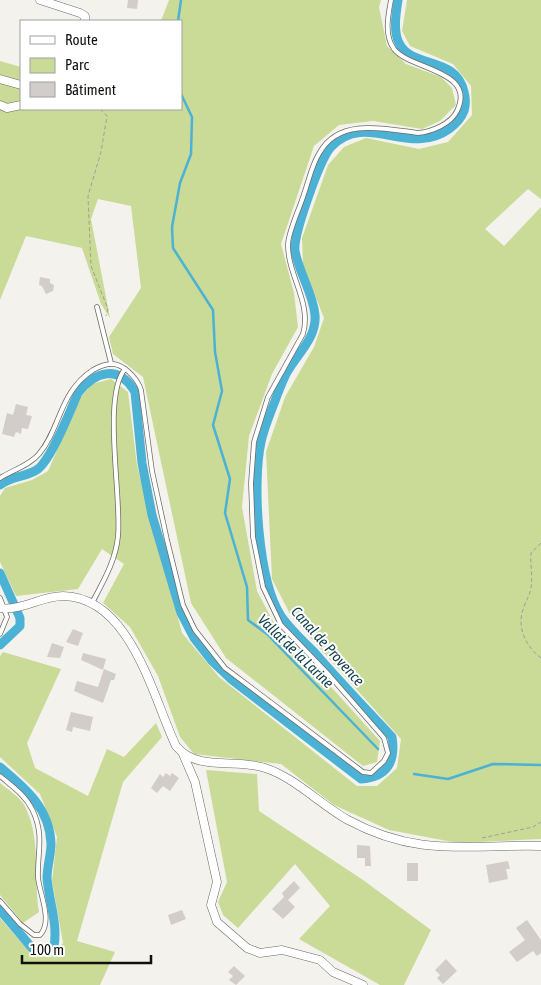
<svg xmlns="http://www.w3.org/2000/svg" width="541" height="985" viewBox="0 0 541 985" font-family="'Asap Condensed',sans-serif">
	<style>
		.green { fill: #cada97 }
		.lines { fill: none; stroke-linecap: round; stroke-linejoin: round }
		.stream { stroke: #4cb2d5; stroke-width: 2.5 }
		.canal { stroke: #4cb2d5; stroke-width: 9 }
		.building { fill: #d2ccca }
		.service-casing { stroke: #6b6a65; stroke-width: 5.5 }
		.minor-casing { stroke: #6b6a65; stroke-width: 9 }
		.path { stroke: #a09f9b; stroke-width: 1; stroke-dasharray: 4 2.5; stroke-linecap: butt }
		.service { stroke: #fff; stroke-width: 4 }
		.minor { stroke: #fff; stroke-width: 8 }
		.labels { text-anchor: middle; dominant-baseline: central; stroke-width: 4; stroke-linejoin: round; paint-order: stroke }
		.water-label { font-size: 15px; font-style: italic; fill: #0e3c4b; stroke: #fff }
	</style>
	<rect width="100%" height="100%" fill="#f4f2ed"/>
	<g class="green">
		<polygon points="169,0 381,0 379,7 387,46 406,64 441,77 452,88 456,105 440,121 422,129 373,121 339,125 314,146 281,244 294,293 298,327 272,374 249,436 242,507 257,591 275,625 380,741 377,762 363,766 226,658 191,603 143,377 113,354 109,337 141,288 131,206 98,199 91,219 110,318 101,304 82,248 26,236 0,300 0,61 21,67 21,109 181,109 181,21 161,21"/>
		<polygon points="407,0 541,0 541,199 528,189 485,229 504,246 541,207 541,839 458,843 389,830 334,805 281,764 194,754 180,737 158,676 130,627 103,603 124,564 102,549 78,589 16,596 0,562 0,496 5,488 32,480 48,471 80,398 92,384 111,379 128,392 137,465 182,633 219,677 357,786 377,786 397,768 401,739 291,616 272,579 266,452 285,397 314,347 324,318 303,265 302,238 328,165 344,147 366,138 419,149 448,142 472,115 471,86 453,64 410,46 402,31"/>
		<polygon points="3,652 61,669 27,743 35,768 88,796 107,749 124,757 156,723 162,737 123,782 77,941 115,952 100,985 0,985 0,918 33,956 51,957 63,943 52,881 57,837 40,794 0,757 0,656"/>
		<polygon points="206,770 257,774 259,811 363,880 431,930 404,985 380,985 299,939 330,906 295,864 238,928 223,915 218,902 227,882"/>
		<path d="M 0,783 C 7,789 18,796 23,803 C 42,835 33,876 39,912 L 23,923 L 0,895 Z"/>
	</g>
	<g class="lines">
		<g class="stream">
			<polyline points="178,21 181,0"/>
			<polyline points="181,94 192,117 191,154 180,183 172,227 173,248 213,310 215,352 222,391 213,425 230,479 225,513 247,587 248,620 267,634 378,749"/>
			<polyline points="414,774 448,779 493,764 541,765"/>
		</g>
		<g class="canal">
			<path d="M 0,485 C 11,476 27,477 38,469 C 52,458 70,411 78,393 C 95,371 119,364 135,392 L 142,463 L 152,515 L 181,613 L 194,638 L 212,661 L 232,680 L 361,779 C 387,777 396,762 392,737 C 366,709 339,681 314,652 C 303,641 290,629 281,616 C 258,581 252,483 261,442 C 264,428 270,414 275,401 C 278,392 282,383 286,374 C 296,355 317,338 315,315 C 313,293 299,273 295,251 C 293,235 320,159 331,147 C 366,110 408,158 449,129 C 456,124 461,119 464,111 C 466,104 466,99 464,92 C 456,55 411,69 399,43 C 393,31 396,13 398,0"/>
			<polyline points="0,573 20,618 20,626 0,645"/>
			<path d="M 0,767 C 25,788 50,808 51,844 C 51,855 47,867 47,878 C 49,901 58,924 54,946 L 48,951 L 32,948 L 0,910"/>
		</g>
	</g>
	<g class="building">
		<polygon points="128,0 138,0 137,9 127,8"/>
		<polygon points="40,277 50,279 50,283 54,285 53,291 46,294 42,286 39,285"/>
		<polygon points="16,404 28,407 26,415 32,416 28,429 22,428 21,434 16,432 14,437 2,434 7,413 13,415"/>
		<polygon points="73,629 83,633 78,646 66,642"/>
		<polygon points="52,643 64,647 60,658 47,657"/>
		<polygon points="83,653 106,659 103,670 81,660"/>
		<polygon points="104,669 116,674 114,680 111,680 103,703 74,691 77,681 98,687"/>
		<polygon points="71,712 93,717 90,731 73,727 72,732 66,730"/>
		<polygon points="166,773 170,776 172,773 179,778 170,791 163,786 157,793 151,788 160,774 163,777"/>
		<polygon points="357,845 370,846 371,866 365,866 365,858 357,858"/>
		<polygon points="508,861 510,869 506,869 508,879 489,883 486,865"/>
		<rect x="407" y="863" width="11" height="18"/>
		<polygon points="294,881 300,888 288,900 295,907 283,919 272,909 284,897 282,893"/>
		<polygon points="182,910 186,919 171,925 168,915"/>
		<polygon points="527,920 541,940 541,953 537,956 533,951 517,962 509,952 525,940 516,928"/>
		<polygon points="446,959 457,971 443,984 437,978 440,975 435,970"/>
		<polygon points="234,966 245,976 236,985 229,980 233,976 228,972"/>
	</g>
	<g class="lines">
		<g class="service-casing">
			<g id="service">
				<polyline points="97,307 111,363"/>
				<path d="M 0,478 C 13,470 30,465 39,454 C 61,428 59,392 93,370 C 100,366 109,362 118,365 C 128,369 138,380 141,390 L 152,471 L 167,540 L 183,605 L 195,630 L 225,668 L 363,772 L 371,773 L 384,761 L 388,753 L 384,738 L 329,675 L 281,625 L 263,587 L 253,537 L 251,483 L 254,442 L 268,397 L 303,334 C 312,303 288,276 288,245 C 288,232 300,208 304,194 C 309,180 312,164 320,152 C 340,117 386,129 418,133 C 431,132 451,124 457,111 C 477,70 410,70 394,49 C 384,35 388,16 391,0"/>
				<polyline points="0,598 7,617 0,634"/>
				<path d="M 92,603 C 103,582 116,560 118,536 C 122,498 102,396 125,369"/>
				<path d="M 0,776 C 12,786 25,795 32,809 C 45,835 37,852 38,878 C 40,895 53,921 40,935 L 34,935 L 20,924 L 0,901"/>
			</g>
		</g>
		<g class="minor-casing">
			<g id="minor">
				<polyline points="40,0 80,13 85,16 85,21"/>
				<polyline points="0,79 21,85"/>
				<polyline points="0,105 7,108 21,105"/>
				<path d="M 0,608 C 21,611 42,596 63,596 C 131,597 153,698 176,746 C 197,772 236,758 265,768 C 294,777 321,805 348,820 C 419,858 467,844 541,846"/>
				<polyline points="183,754 195,782 217,882 211,905 217,922 247,948 260,953 282,950 320,960 333,972 363,985"/>
			</g>
		</g>
		<g class="path">
			<polyline points="100,109 107,116 101,152 88,196 91,266 108,309 106,316"/>
			<path d="M 541,543 L 531,553 C 530,565 533,577 531,588 C 530,595 526,600 524,607 C 516,626 525,646 541,658"/>
			<polyline points="482,838 533,827 541,822"/>
		</g>
		<use href="#service" class="service"/>
		<use href="#minor" class="minor"/>
	</g>
	<g class="labels">
		<g class="water-label">
			<text transform="translate(328 646) rotate(48)">Canal de Provence</text>
			<text transform="translate(296 651) rotate(44)">Vallat de la Larine</text>
		</g>
	</g>
	<rect x="20" y="20" width="162" height="90" fill="#ffffff" stroke="#9f9f9f"/>
	<rect x="30" y="36" width="25" height="8" fill="#ffffff" stroke="#9f9f9f"/>
	<text x="65" y="45" font-size="15" fill="#10100e">Route</text>
	<rect x="30" y="58" width="25" height="15" fill="#cada97" stroke="#9f9f9f"/>
	<text x="65" y="70" font-size="15" fill="#10100e">Parc</text>
	<rect x="30" y="82" width="25" height="15" fill="#d2ccca" stroke="#9f9f9f"/>
	<text x="65" y="95" font-size="15" fill="#10100e">Bâtiment</text>
	<path d="M22 955v8h129v-8" fill="none" stroke="#10100e" stroke-width="2.5"/>
	<text x="30" y="955" font-size="15" fill="#10100e" stroke="#ffffff" stroke-width="4" paint-order="stroke">100 m</text>
</svg>
